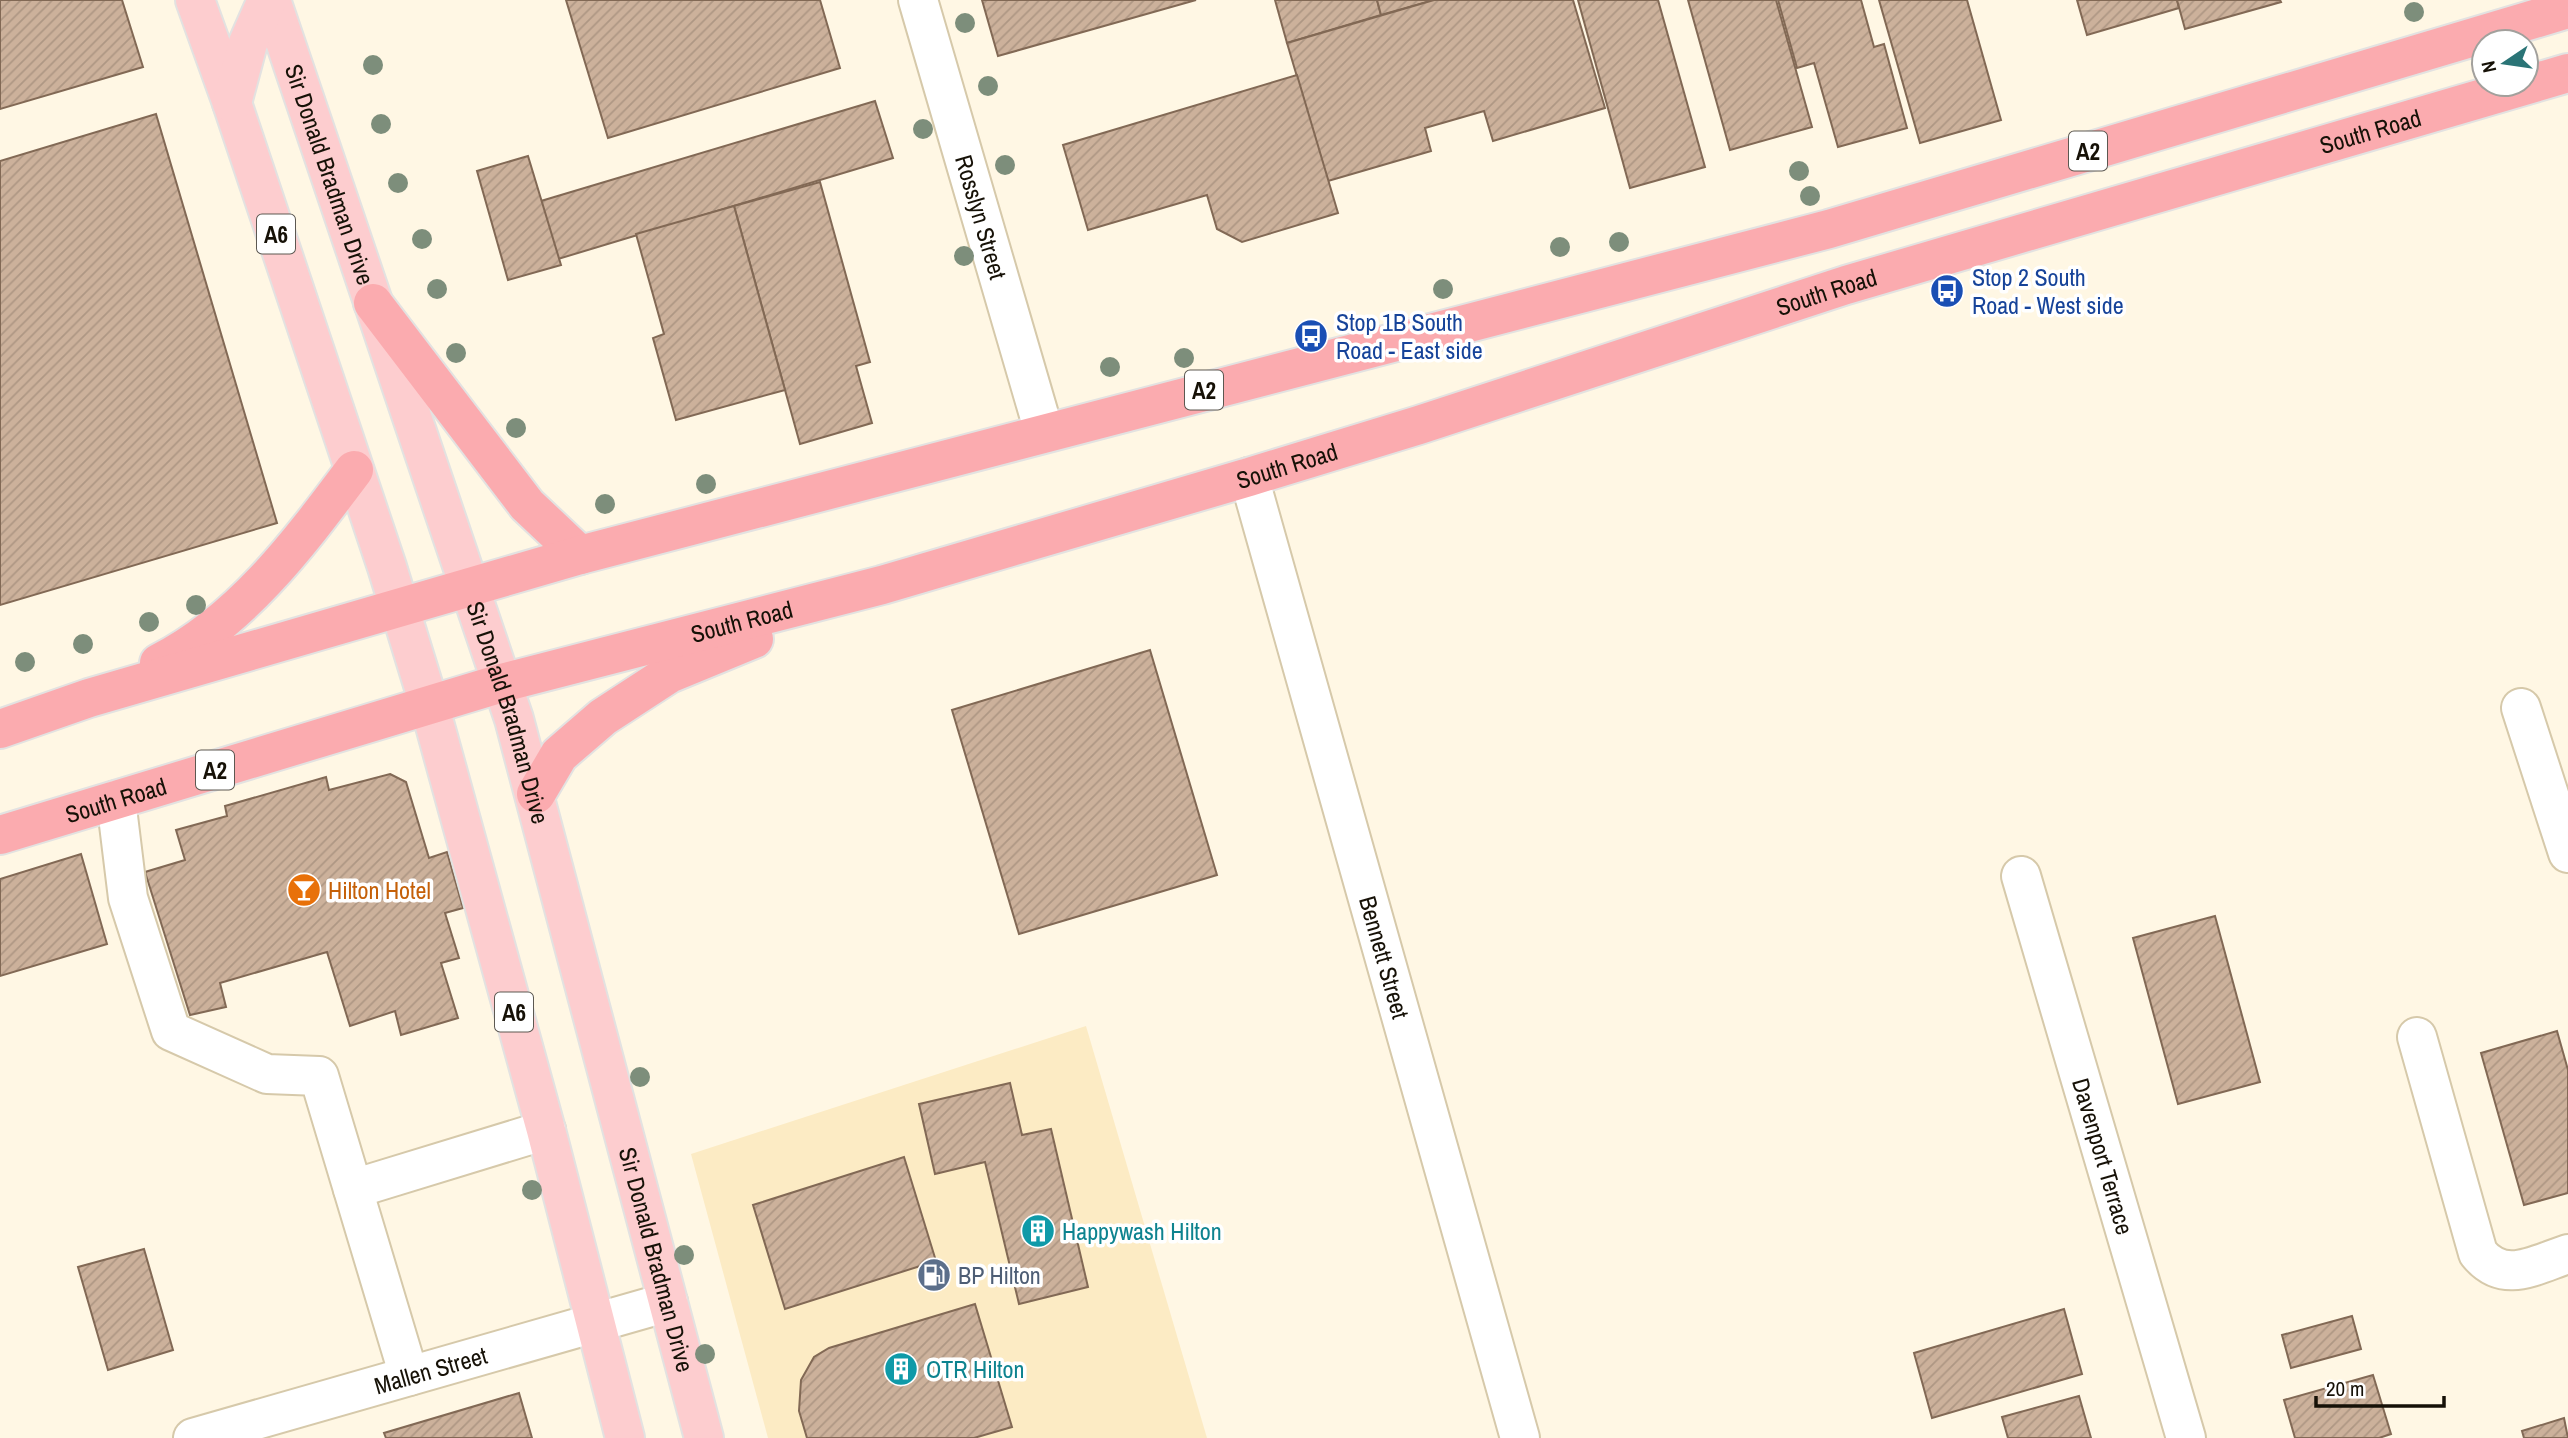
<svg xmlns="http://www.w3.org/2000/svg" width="2568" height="1438" viewBox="0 0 2568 1438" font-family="'Archivo Narrow',sans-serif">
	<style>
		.built { fill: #fcebc4 }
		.building { fill: url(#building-hatch); stroke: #826955; stroke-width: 2 }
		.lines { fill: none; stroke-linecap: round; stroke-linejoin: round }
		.minor-casing { stroke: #d6c9aa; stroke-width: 42 }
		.major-casing { stroke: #e3e2e1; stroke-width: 42 }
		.highway-casing { stroke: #e3e2e1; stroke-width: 42 }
		.minor { stroke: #fff; stroke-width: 38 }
		.major { stroke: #fdcdcf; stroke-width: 38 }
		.highway { stroke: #fbabaf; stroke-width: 38 }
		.tree { fill: #7d8e7b }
		.labels { text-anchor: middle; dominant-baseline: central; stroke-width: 7; stroke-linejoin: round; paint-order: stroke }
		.shield { fill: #fff; stroke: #5c5851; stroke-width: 2 }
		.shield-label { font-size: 23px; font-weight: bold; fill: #161107 }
		.street-label { font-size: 24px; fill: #161107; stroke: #fff }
		.transit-label { font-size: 24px; fill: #164399; stroke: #fff; text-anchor: start }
		.food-label { font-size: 24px; fill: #c56008; stroke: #fff; text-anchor: start }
		.culture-label { font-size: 24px; fill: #0d838f; stroke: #fff; text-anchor: start }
		.service-label { font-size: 24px; fill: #4e5e75; stroke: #fff; text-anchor: start }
	</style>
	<defs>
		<pattern id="building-hatch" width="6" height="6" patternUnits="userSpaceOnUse" patternTransform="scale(1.75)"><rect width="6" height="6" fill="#ccb19b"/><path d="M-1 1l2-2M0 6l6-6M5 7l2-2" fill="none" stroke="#ae9784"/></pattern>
	</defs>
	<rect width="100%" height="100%" fill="#fff7e4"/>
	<polygon class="built" points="1086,1026 1207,1438 768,1438 691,1154"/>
	<g class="building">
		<polygon points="0,0 122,0 143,67 0,109"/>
		<polygon points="566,0 820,0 840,68 608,138"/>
		<polygon points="982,0 1196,0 998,56"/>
		<polygon points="1275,0 1377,0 1381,15 1287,43"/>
		<polygon points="1377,0 1434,0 1381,15"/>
		<polygon points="1434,0 1573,0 1605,108 1493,141 1484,111 1425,128 1431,151 1328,181 1287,43"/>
		<polygon points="1578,0 1658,0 1705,167 1630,188"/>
		<polygon points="1688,0 1776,0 1812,127 1730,150"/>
		<polygon points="1778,0 1861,0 1874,47 1884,44 1907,128 1838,147 1814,63 1797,68"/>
		<polygon points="1879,0 1967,0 2001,120 1920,143"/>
		<polygon points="2077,0 2177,0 2179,8 2087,35"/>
		<polygon points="2177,0 2280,0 2281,2 2185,29"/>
		<polygon points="1297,75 1338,213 1242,242 1217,229 1207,195 1088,230 1063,145"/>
		<polygon points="875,101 893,158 558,259 541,201"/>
		<polygon points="156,114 277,523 0,605 0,161"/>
		<polygon points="528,156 561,265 508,280 477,171"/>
		<polygon points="820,182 870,362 856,366 872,423 800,444 734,206"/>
		<polygon points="734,206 785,390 676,420 653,338 664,334 636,234"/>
		<polygon points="1150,650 1217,875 1019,934 952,710"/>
		<polygon points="390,774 406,782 429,858 447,852 463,908 445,913 459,958 441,963 458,1018 401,1035 395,1011 350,1026 327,952 220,983 226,1007 190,1015 145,872 185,860 176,830 227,816 225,806 326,777 329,790"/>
		<polygon points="81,854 107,944 0,976 0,879"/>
		<polygon points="2215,916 2260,1082 2178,1104 2133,938"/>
		<polygon points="2557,1031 2568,1070 2568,1193 2524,1205 2481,1053"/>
		<polygon points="1010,1083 1022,1135 1051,1129 1088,1287 1019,1304 985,1162 935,1174 919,1104"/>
		<polygon points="904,1157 936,1261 785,1309 753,1205"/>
		<polygon points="144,1249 173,1350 108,1370 78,1267"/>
		<polygon points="975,1304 1012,1427 974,1438 807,1438 799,1411 801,1380 814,1357 829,1348"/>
		<polygon points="2064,1309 2082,1374 1932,1418 1914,1353"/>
		<polygon points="2352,1316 2361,1349 2291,1368 2282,1335"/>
		<polygon points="2373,1375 2391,1434 2379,1438 2295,1438 2284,1400"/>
		<polygon points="519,1393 532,1438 386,1438 384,1433"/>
		<polygon points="2079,1396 2091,1438 2008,1438 2002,1417"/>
		<polygon points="2564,1418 2568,1438 2524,1438 2522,1431"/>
	</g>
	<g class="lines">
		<g class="minor-casing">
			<g id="minor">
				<path id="s1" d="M 918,0 L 1044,432"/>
				<path id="s2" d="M 1249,477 L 1520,1438"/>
				<polyline points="2521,708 2568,853"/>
				<polyline points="116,800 128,898 171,1031 267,1074 319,1076 409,1376"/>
				<path id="s3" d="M 2021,876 L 2186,1438"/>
				<path d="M 2417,1037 L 2478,1253 C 2504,1285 2534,1265 2568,1254"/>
				<polyline points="353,1189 546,1130"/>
				<path id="s4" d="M 193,1438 L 668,1302"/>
			</g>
		</g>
		<g class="major-casing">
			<g id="major">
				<polyline points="195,0 232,103 387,567 429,704 546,1130 625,1438"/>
				<path id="s5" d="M 271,0 L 514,719 L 704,1438"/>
				<polyline points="232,103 248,43 267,0"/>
			</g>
		</g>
		<g class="highway-casing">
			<g id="highway">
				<polyline points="373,303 527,505 580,555"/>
				<path d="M 159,663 C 242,621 300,542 354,470"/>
				<polyline points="0,729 89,698 580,555 1829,229 2568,9"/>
				<polyline points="536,794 559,755 603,717 669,674 754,639"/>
				<path id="s6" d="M 0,835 L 502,683 L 882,585 L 1249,477 L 1419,425 L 1846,285 L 2568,73"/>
			</g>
		</g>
		<use href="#minor" class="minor"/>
		<use href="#major" class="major"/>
		<use href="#highway" class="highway"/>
	</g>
	<g class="tree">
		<circle cx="2414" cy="12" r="10"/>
		<circle cx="965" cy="23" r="10"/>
		<circle cx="373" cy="65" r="10"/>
		<circle cx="988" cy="86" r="10"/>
		<circle cx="381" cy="124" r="10"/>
		<circle cx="923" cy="129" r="10"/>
		<circle cx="1005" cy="165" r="10"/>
		<circle cx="1799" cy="171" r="10"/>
		<circle cx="398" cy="183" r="10"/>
		<circle cx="1810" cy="196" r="10"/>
		<circle cx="422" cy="239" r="10"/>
		<circle cx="1619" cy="242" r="10"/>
		<circle cx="1560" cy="247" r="10"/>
		<circle cx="964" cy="256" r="10"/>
		<circle cx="437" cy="289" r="10"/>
		<circle cx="1443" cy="289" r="10"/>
		<circle cx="456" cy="353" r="10"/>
		<circle cx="1184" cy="358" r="10"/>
		<circle cx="1110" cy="367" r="10"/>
		<circle cx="516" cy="428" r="10"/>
		<circle cx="706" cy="484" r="10"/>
		<circle cx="605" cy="504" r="10"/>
		<circle cx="196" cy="605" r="10"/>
		<circle cx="149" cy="622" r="10"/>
		<circle cx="83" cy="644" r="10"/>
		<circle cx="25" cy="662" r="10"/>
		<circle cx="640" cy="1077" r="10"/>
		<circle cx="532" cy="1190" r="10"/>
		<circle cx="684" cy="1255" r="10"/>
		<circle cx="705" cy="1354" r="10"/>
	</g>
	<defs>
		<g id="bus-disc" transform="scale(1.75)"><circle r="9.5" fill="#1a4fb4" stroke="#fff"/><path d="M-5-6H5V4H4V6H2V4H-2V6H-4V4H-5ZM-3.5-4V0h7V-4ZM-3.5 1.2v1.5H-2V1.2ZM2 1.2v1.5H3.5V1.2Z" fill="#fff"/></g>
		<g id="bar-disc" transform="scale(1.75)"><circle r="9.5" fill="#e8710a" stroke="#fff"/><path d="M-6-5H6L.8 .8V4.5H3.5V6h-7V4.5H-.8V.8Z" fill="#fff"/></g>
		<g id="building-disc" transform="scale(1.75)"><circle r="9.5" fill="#0f9aa8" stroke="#fff"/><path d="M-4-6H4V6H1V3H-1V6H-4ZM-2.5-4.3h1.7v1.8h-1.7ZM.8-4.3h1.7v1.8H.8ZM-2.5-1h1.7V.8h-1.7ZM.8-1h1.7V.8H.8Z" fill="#fff"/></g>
		<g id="fuel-disc" transform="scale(1.75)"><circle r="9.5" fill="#5c6f8a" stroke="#fff"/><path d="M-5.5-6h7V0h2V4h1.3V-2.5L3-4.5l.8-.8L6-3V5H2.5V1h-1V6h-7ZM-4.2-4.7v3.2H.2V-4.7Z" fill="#fff"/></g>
	</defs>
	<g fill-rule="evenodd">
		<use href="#bus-disc" x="1947" y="291"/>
		<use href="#bus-disc" x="1311" y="336"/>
		<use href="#bar-disc" x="304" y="890"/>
		<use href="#building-disc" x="1038" y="1231"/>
		<use href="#fuel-disc" x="934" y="1275"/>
		<use href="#building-disc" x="901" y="1369"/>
	</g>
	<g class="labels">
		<g class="shield">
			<rect x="2069" y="131.5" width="38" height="39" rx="5"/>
			<rect x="257" y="214.5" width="38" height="39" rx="5"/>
			<rect x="1185" y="370.5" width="38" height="39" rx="5"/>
			<rect x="196" y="750.5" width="38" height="39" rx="5"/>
			<rect x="495" y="992.5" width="38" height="39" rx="5"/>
		</g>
		<g class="shield-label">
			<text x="2088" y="151">A2</text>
			<text x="276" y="234">A6</text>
			<text x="1204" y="390">A2</text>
			<text x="215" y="770">A2</text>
			<text x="514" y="1012">A6</text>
		</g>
		<g class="street-label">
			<text stroke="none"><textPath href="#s6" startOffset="2473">South Road</textPath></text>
			<text stroke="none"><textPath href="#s5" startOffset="184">Sir Donald Bradman Drive</textPath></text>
			<text stroke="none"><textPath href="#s1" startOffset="226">Rosslyn Street</textPath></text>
			<text stroke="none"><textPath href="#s6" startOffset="1906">South Road</textPath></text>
			<text stroke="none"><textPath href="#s6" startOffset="1339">South Road</textPath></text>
			<text stroke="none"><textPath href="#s6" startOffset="772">South Road</textPath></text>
			<text stroke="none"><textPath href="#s5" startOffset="751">Sir Donald Bradman Drive</textPath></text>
			<text stroke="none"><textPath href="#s6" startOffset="121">South Road</textPath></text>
			<text stroke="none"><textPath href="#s2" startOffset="499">Bennett Street</textPath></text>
			<text stroke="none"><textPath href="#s3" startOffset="292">Davenport Terrace</textPath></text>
			<text stroke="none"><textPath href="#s5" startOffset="1318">Sir Donald Bradman Drive</textPath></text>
			<text stroke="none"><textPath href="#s4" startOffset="247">Mallen Street</textPath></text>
		</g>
		<g class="transit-label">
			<text x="1972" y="277">Stop 2 South<tspan x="1972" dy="28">Road - West side</tspan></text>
			<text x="1336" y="322">Stop 1B South<tspan x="1336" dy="28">Road - East side</tspan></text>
		</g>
		<g class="food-label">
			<text x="328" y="890">Hilton Hotel</text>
		</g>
		<g class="culture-label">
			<text x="1062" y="1231">Happywash Hilton</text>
			<text x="926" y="1369">OTR Hilton</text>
		</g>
		<g class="service-label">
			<text x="958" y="1275">BP Hilton</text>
		</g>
	</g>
	<g transform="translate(2505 63) rotate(257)"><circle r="33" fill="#ffffff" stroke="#a2a09c" stroke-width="2"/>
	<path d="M0-5L12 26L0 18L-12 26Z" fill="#2a7476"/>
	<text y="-10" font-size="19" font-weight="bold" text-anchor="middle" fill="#161107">N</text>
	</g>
	<path d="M2316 1396v10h128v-10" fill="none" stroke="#161107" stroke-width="3.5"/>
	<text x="2326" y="1396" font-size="21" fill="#161107" stroke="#ffffff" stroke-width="5" paint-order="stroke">20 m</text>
</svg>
